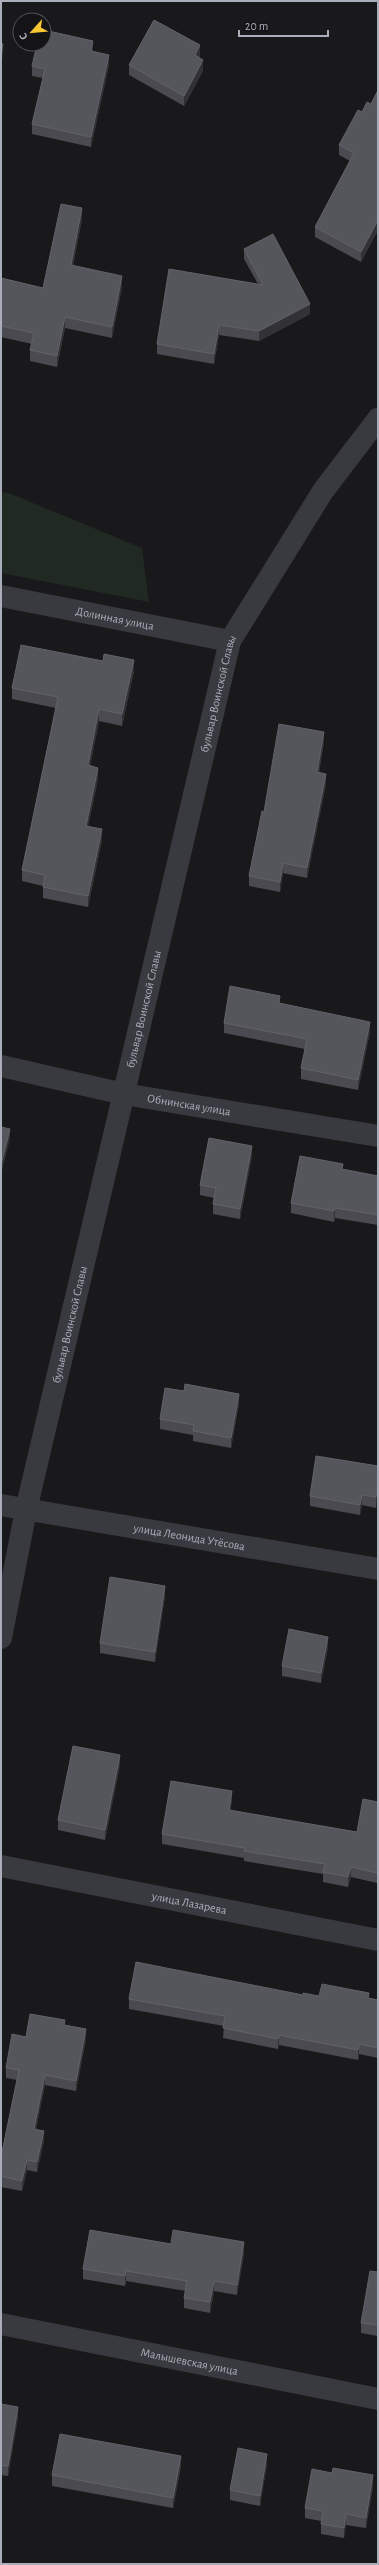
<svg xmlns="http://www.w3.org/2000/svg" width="379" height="2565" viewBox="0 0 379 2565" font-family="'Alegreya Sans',sans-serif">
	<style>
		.green { fill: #202922 }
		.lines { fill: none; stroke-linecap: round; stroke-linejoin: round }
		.minor { stroke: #393a40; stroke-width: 22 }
		.wall { fill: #4a4a50 }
		.shaded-wall { fill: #323236 }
		.building { fill: #55555c; stroke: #62636a }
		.labels { text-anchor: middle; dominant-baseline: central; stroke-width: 3; stroke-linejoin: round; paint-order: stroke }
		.street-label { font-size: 12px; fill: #aaaebb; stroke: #141316 }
	</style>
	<rect width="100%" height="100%" fill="#19181b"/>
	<polygon class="green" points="1,492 9,493 142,548 149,602 1,573"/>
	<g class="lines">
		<g class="minor">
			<path id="s1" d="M 1,596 L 230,641"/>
			<path id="s2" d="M 1,1066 L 124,1094 L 378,1136"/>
			<path id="s3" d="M 1,1505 L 378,1569"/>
			<path id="s4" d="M 1,1638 L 26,1510 L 230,641 L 323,491 L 378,419"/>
			<path id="s5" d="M 1,1866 L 378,1940"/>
			<path id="s6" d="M 1,2324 L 378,2399"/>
		</g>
	</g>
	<g class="wall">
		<polygon points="93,51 109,65 91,147 32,134 32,124 43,78 32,76 32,66"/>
		<polygon points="200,55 199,58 203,71 184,106 129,75 129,65"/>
		<polygon points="378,90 378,230 361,262 315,237 315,227 350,161 339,155 339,145 362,112 371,104"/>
		<polygon points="82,219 73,266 122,287 112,338 65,328 57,367 30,361 30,350 32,344 1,337 1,278 43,288"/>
		<polygon points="244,249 310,314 259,341 219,335 214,364 157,354 157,344 258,284 244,259"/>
		<polygon points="134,671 122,726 99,721 90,766 98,779 88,826 102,840 88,907 43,898 43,886 22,881 22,870 56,708 12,699 12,688"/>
		<polygon points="324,742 319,773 326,784 307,878 283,873 280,892 249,886 249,876 264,812"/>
		<polygon points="280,1004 370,1032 358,1090 301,1079 301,1068 305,1049 224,1033 224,1023"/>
		<polygon points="252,1156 240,1219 213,1214 213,1204 214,1198 200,1195 200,1185"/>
		<polygon points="343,1170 378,1176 378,1225 335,1218 334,1222 291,1213 291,1203"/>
		<polygon points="239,1404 231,1448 193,1441 193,1435 160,1429 160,1419"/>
		<polygon points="378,1466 376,1508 362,1505 360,1515 310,1506 310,1496"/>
		<polygon points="165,1596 155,1662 100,1653 100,1643"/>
		<polygon points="328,1647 321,1683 282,1676 282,1666"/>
		<polygon points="120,1765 105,1840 58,1830 58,1820"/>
		<polygon points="232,1801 230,1810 357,1832 378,1802 378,1880 377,1883 351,1877 348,1887 323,1882 323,1874 244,1861 244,1858 162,1844 162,1834"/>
		<polygon points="303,1995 369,1998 378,2000 378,2058 359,2054 358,2060 279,2045 278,2049 223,2038 224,2026 129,2009 129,1999"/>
		<polygon points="65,2025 86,2039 76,2091 45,2085 36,2129 44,2141 37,2172 27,2170 22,2191 1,2187 1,2157 17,2080 6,2078 6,2068 26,2037"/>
		<polygon points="171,2244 244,2253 237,2295 214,2291 210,2313 184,2308 184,2298 186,2291 126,2281 125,2286 83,2279 83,2269"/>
		<polygon points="378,2272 378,2336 361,2333 361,2323"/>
		<polygon points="1,2404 18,2417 8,2476 1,2475"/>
		<polygon points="267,2464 260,2506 230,2500 230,2490"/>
		<polygon points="181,2466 173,2508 52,2486 52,2475"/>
		<polygon points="373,2486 366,2528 346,2525 344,2538 321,2534 321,2521 305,2518 305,2508"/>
	</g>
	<g class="shaded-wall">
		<polygon points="93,41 93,51 91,51"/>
		<polygon points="3,44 3,54 1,67 1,56"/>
		<polygon points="200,45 200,55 195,65 195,55"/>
		<polygon points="109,55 109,65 91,147 91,137"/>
		<polygon points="203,60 203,71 184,106 184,96"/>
		<polygon points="82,208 82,219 71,276 71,265"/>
		<polygon points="378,220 378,230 361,262 361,252"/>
		<polygon points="122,276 122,287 112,338 112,327"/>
		<polygon points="310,304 310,314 259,341 259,331"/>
		<polygon points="65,317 65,328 57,367 57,356"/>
		<polygon points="219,325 219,335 214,364 214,354"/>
		<polygon points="134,660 134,671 122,726 122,714"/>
		<polygon points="99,709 99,721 88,776 88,765"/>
		<polygon points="324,732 324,742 317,782 317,772"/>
		<polygon points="98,768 98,779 86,837 86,826"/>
		<polygon points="326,774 326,784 307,878 307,868"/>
		<polygon points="102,829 102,840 88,907 88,896"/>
		<polygon points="283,863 283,873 280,892 280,882"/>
		<polygon points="370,1022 370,1032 358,1090 358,1080"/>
		<polygon points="10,1129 10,1139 1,1175 1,1165"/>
		<polygon points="252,1146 252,1156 240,1219 240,1209"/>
		<polygon points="335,1208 335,1218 334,1222 334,1211"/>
		<polygon points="239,1394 239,1404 231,1448 231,1438"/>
		<polygon points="378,1486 378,1496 376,1508 376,1497"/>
		<polygon points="362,1495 362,1505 360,1515 360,1505"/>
		<polygon points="165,1586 165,1596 155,1662 155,1652"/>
		<polygon points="328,1637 328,1647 321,1683 321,1673"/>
		<polygon points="120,1755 120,1765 105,1840 105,1830"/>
		<polygon points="232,1791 232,1801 229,1820 229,1810"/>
		<polygon points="351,1867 351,1877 348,1887 348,1877"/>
		<polygon points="378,1870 378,1880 377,1883 377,1873"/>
		<polygon points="86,2029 86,2039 76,2091 76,2081"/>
		<polygon points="279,2035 279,2045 278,2049 278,2039"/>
		<polygon points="359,2044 359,2054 358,2060 358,2050"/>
		<polygon points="45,2075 45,2085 34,2139 34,2129"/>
		<polygon points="44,2131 44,2141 37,2172 37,2162"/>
		<polygon points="27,2160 27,2170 22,2191 22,2181"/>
		<polygon points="244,2242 244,2253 237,2295 237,2285"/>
		<polygon points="126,2271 126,2281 125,2286 125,2276"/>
		<polygon points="214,2281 214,2291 210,2313 210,2302"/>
		<polygon points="18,2407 18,2417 8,2476 8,2466"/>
		<polygon points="267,2454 267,2464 260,2506 260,2496"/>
		<polygon points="181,2456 181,2466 173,2508 173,2498"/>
		<polygon points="373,2475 373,2486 366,2528 366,2518"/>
		<polygon points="346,2514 346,2525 344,2538 344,2528"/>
	</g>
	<g class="building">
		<polygon points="154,20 200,45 195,55 203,60 184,96 129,65"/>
		<polygon points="44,30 93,41 91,51 109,55 91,137 32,124 45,69 32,66 37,44 44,44"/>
		<polygon points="1,43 3,44 1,56"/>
		<polygon points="378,90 378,220 361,252 315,227 354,153 339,145 358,110 362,112 367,102 371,104"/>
		<polygon points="61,204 82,208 71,265 122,276 112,327 65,317 57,356 30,350 34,333 1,326 1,278 43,288"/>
		<polygon points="273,234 310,304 259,331 219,325 214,354 157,344 169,269 263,285 244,249"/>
		<polygon points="21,645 103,661 104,654 134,660 122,714 99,709 88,765 98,768 86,826 102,829 88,896 43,887 45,875 22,870 58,697 12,688"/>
		<polygon points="279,724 324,732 317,772 326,774 307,868 283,863 280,882 249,876 262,811 264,812"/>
		<polygon points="230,986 280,996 279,1003 370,1022 358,1080 301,1068 307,1039 224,1023"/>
		<polygon points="1,1127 10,1129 1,1165"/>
		<polygon points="209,1138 252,1146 240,1209 213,1204 216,1188 200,1185"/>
		<polygon points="300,1156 343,1164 342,1169 378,1176 378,1215 335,1208 334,1211 291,1203"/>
		<polygon points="185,1384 239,1394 231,1438 193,1431 194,1425 160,1419 165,1388 184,1391"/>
		<polygon points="316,1456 378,1466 378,1486 376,1497 362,1495 360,1505 310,1496"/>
		<polygon points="110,1577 165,1586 155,1652 100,1643"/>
		<polygon points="289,1629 328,1637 321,1673 282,1666"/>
		<polygon points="73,1746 120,1755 105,1830 58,1820"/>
		<polygon points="171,1781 232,1791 229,1810 357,1832 363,1799 378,1802 378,1870 377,1873 351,1867 348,1877 323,1872 325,1864 244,1851 245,1848 162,1834"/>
		<polygon points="136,1962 303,1995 303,1993 319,1996 322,1984 369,1993 368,1998 378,2000 378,2048 359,2044 358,2050 279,2035 278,2039 223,2028 225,2016 129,1999"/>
		<polygon points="30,2014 65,2020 64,2025 86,2029 76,2081 45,2075 34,2129 44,2131 37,2162 27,2160 22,2181 1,2176 1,2157 19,2070 6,2068 12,2034 26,2037"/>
		<polygon points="90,2230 171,2244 173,2230 244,2242 237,2285 214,2281 210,2302 184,2298 187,2281 126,2271 125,2276 83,2269"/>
		<polygon points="370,2271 378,2272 378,2325 361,2323"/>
		<polygon points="1,2404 18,2407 8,2466 1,2465"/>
		<polygon points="60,2434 181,2456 173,2498 52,2475"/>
		<polygon points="238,2448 267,2454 260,2496 230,2490"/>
		<polygon points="333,2468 373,2475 366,2518 346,2514 344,2528 321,2524 323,2511 305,2508 312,2469 332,2473"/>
	</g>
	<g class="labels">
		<g class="street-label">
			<text stroke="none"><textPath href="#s1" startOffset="116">Долинная улица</textPath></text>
			<text stroke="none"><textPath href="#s4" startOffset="969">бульвар Воинской Славы</textPath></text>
			<text stroke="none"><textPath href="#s4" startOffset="645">бульвар Воинской Славы</textPath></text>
			<text stroke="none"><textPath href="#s2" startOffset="192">Обнинская улица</textPath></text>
			<text stroke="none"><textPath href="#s4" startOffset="321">бульвар Воинской Славы</textPath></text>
			<text stroke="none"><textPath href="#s3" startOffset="191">улица Леонида Утёсова</textPath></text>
			<text stroke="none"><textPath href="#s5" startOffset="192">улица Лазарева</textPath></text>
			<text stroke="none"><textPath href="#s6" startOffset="192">Малышевская улица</textPath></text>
		</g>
	</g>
	<rect width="379" height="2565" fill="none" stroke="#aaaebb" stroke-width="4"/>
	<g transform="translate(32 32) rotate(243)"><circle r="19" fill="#141316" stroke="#505158"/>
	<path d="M0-3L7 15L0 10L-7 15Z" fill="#f7c734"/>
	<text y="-6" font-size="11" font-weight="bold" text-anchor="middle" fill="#aaaebb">С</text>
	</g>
	<path d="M239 30v6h89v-6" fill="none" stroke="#aaaebb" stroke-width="2"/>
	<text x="245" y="30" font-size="12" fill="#aaaebb" stroke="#141316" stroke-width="3" paint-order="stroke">20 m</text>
</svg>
